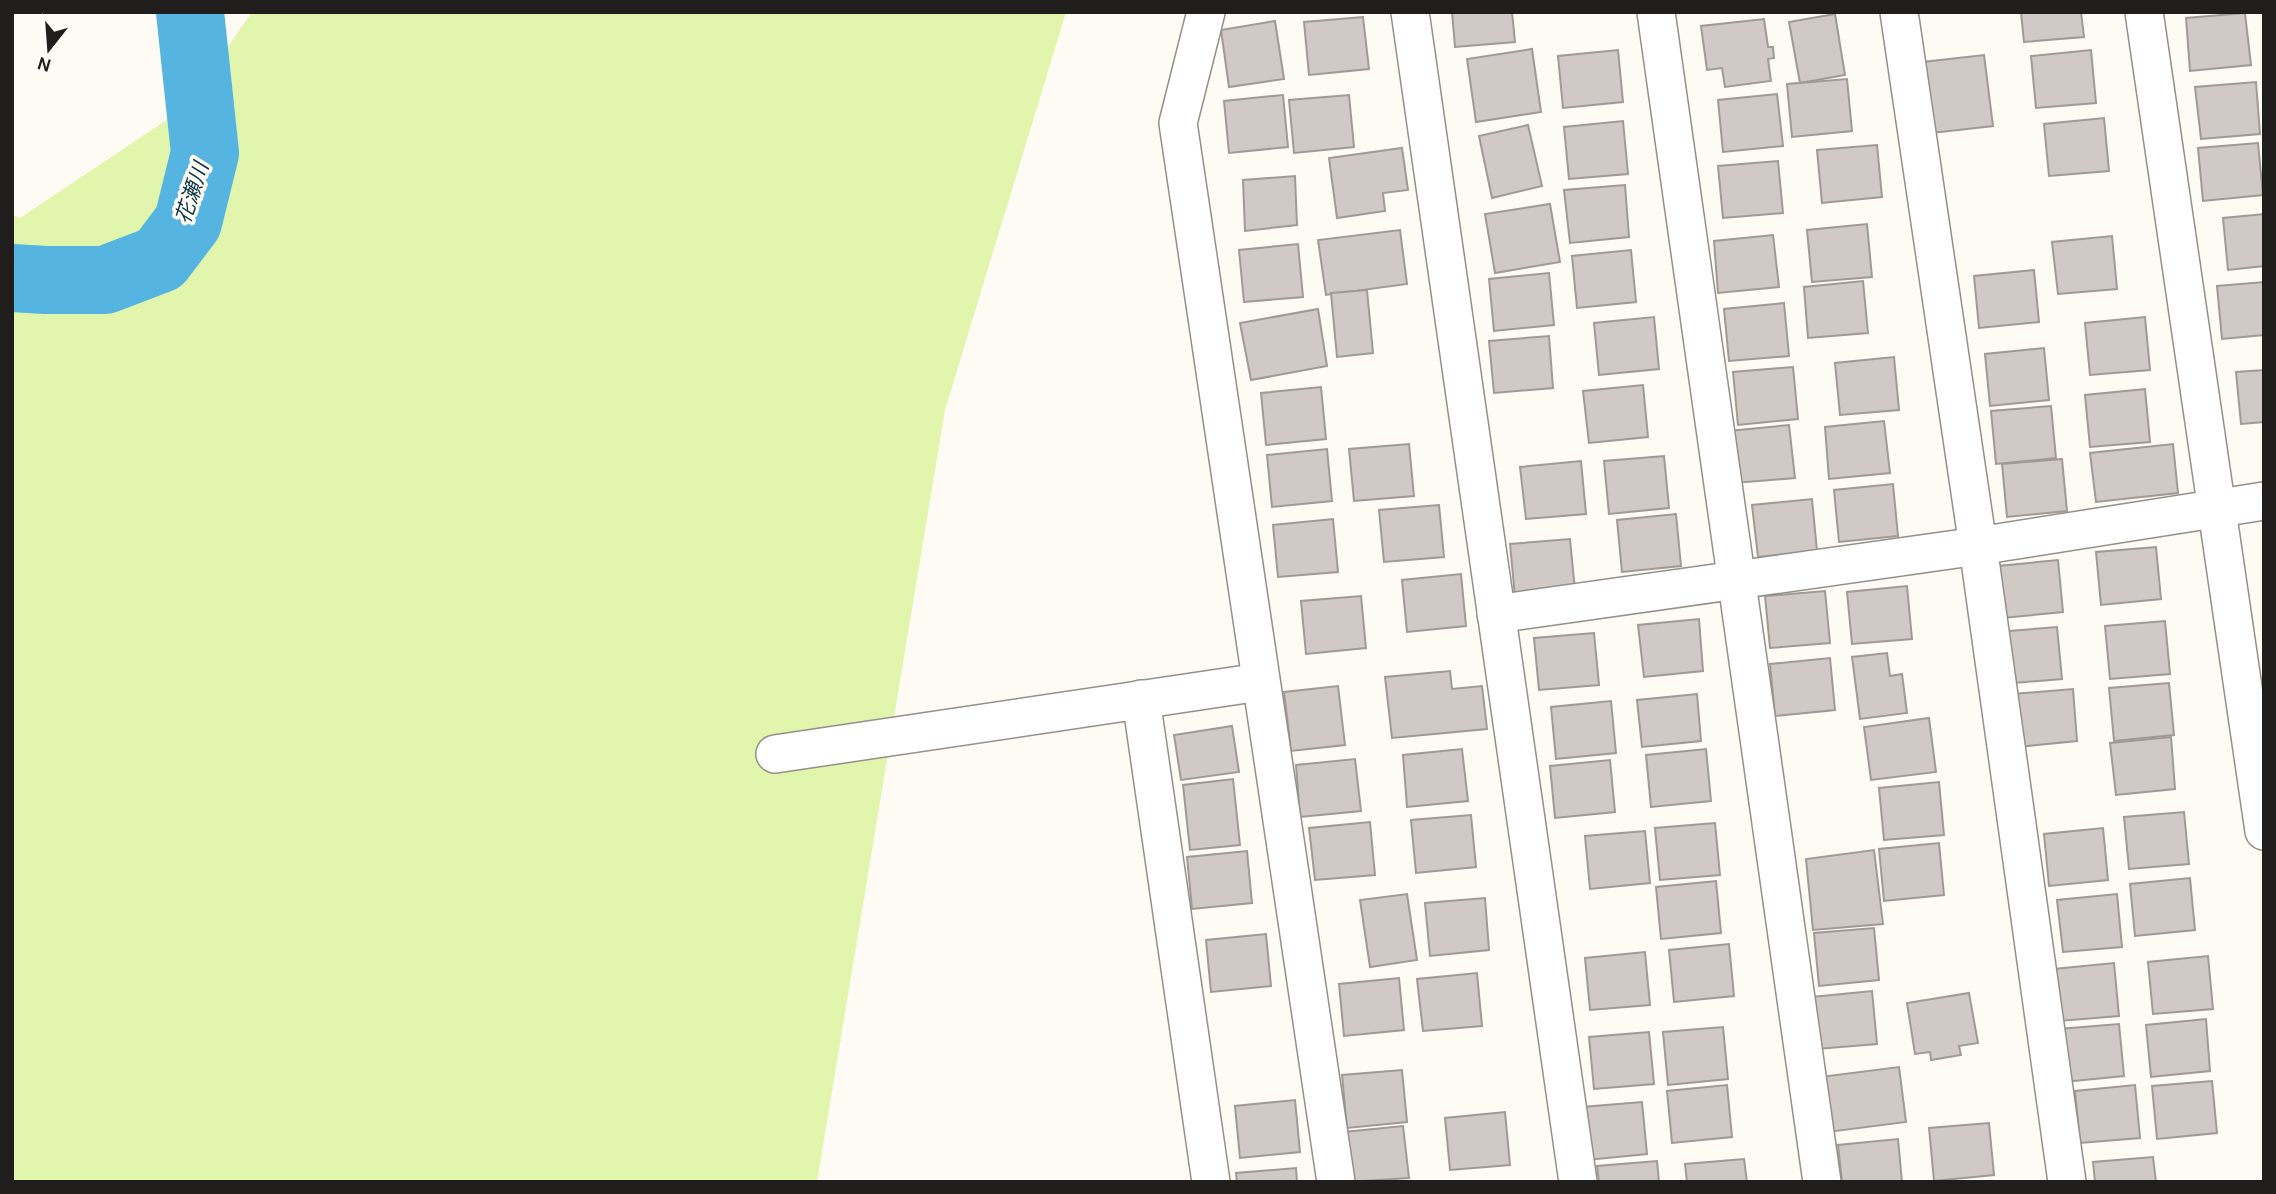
<svg xmlns="http://www.w3.org/2000/svg" width="2276" height="1194" viewBox="0 0 2276 1194" font-family="Karla,'Noto Sans JP',sans-serif">
	<style>
		.green { fill: #e2f5ad }
		.lines { fill: none; stroke-linecap: round; stroke-linejoin: round }
		.river { stroke: #56b4e1; stroke-width: 68 }
		.building { fill: #d1c9c6; stroke: #a09996; stroke-width: 2 }
		.minor-casing { stroke: #93908a; stroke-width: 40 }
		.minor { stroke: #fff; stroke-width: 37 }
		.labels { text-anchor: middle; dominant-baseline: central; stroke-width: 7; stroke-linejoin: round; paint-order: stroke }
		.water-label { font-size: 21px; font-style: italic; fill: #083446; stroke: #fefaf4 }
	</style>
	<rect width="100%" height="100%" fill="#fefaf4"/>
	<polygon class="green" points="252,12 1066,12 945,410 817,1182 12,1182 12,215 20,218 186,107"/>
	<g class="lines">
		<polyline class="river" points="12,278 46,280 105,280 160,259 188,222 205,153 190,12"/>
	</g>
	<g class="building">
		<polygon points="1452,12 1512,12 1515,42 1455,47"/>
		<polygon points="2021,12 2081,12 2084,37 2024,42"/>
		<polygon points="2245,13 2251,65 2190,71 2186,18"/>
		<polygon points="1835,14 1845,75 1800,83 1789,22"/>
		<polygon points="1363,17 1369,69 1309,75 1304,22"/>
		<polygon points="1764,19 1768,47 1773,47 1774,58 1768,59 1771,81 1725,87 1722,68 1707,70 1701,26"/>
		<polygon points="1275,21 1284,79 1229,87 1221,30"/>
		<polygon points="1532,49 1541,112 1476,122 1467,59"/>
		<polygon points="1618,50 1623,102 1563,108 1558,56"/>
		<polygon points="2091,50 2096,103 2036,108 2031,56"/>
		<polygon points="1984,55 1993,126 1932,133 1923,62"/>
		<polygon points="1847,79 1852,131 1792,137 1787,84"/>
		<polygon points="2256,82 2260,134 2201,139 2195,87"/>
		<polygon points="1777,94 1783,146 1723,152 1718,100"/>
		<polygon points="1283,95 1288,147 1229,153 1224,101"/>
		<polygon points="1349,95 1354,147 1294,153 1289,100"/>
		<polygon points="2104,118 2109,171 2049,176 2044,124"/>
		<polygon points="1623,121 1628,174 1569,179 1564,127"/>
		<polygon points="1528,125 1542,186 1492,198 1479,136"/>
		<polygon points="2258,143 2263,195 2203,201 2198,148"/>
		<polygon points="1877,145 1882,197 1822,203 1817,150"/>
		<polygon points="1402,148 1408,190 1383,193 1385,211 1337,218 1329,158"/>
		<polygon points="1778,161 1783,213 1723,218 1718,166"/>
		<polygon points="1295,176 1297,225 1245,231 1243,180"/>
		<polygon points="1625,185 1629,237 1570,243 1564,190"/>
		<polygon points="1550,204 1560,262 1495,273 1485,214"/>
		<polygon points="2264,214 2264,266 2228,270 2223,218"/>
		<polygon points="1867,224 1872,277 1812,282 1807,230"/>
		<polygon points="1400,230 1407,284 1326,295 1318,240"/>
		<polygon points="1773,235 1779,287 1718,293 1714,241"/>
		<polygon points="2112,236 2117,289 2058,294 2052,242"/>
		<polygon points="1298,244 1303,297 1244,302 1239,250"/>
		<polygon points="1631,250 1636,302 1577,308 1572,256"/>
		<polygon points="2034,270 2039,322 1979,328 1974,276"/>
		<polygon points="1549,273 1554,325 1494,331 1489,279"/>
		<polygon points="1863,281 1868,333 1808,338 1804,287"/>
		<polygon points="2264,282 2264,335 2222,339 2217,286"/>
		<polygon points="1367,290 1373,353 1337,357 1331,293"/>
		<polygon points="1784,303 1789,356 1729,361 1724,309"/>
		<polygon points="1318,309 1327,366 1251,380 1240,323"/>
		<polygon points="1654,317 1659,369 1599,375 1594,323"/>
		<polygon points="2145,317 2150,370 2090,375 2085,323"/>
		<polygon points="1549,336 1553,388 1494,393 1489,341"/>
		<polygon points="2044,348 2049,400 1990,406 1985,354"/>
		<polygon points="1894,357 1899,410 1840,415 1835,363"/>
		<polygon points="1793,367 1798,419 1738,425 1733,372"/>
		<polygon points="2264,370 2264,422 2241,424 2236,372"/>
		<polygon points="1643,385 1648,437 1589,443 1583,391"/>
		<polygon points="1321,387 1326,439 1266,445 1261,393"/>
		<polygon points="2145,389 2150,442 2090,447 2085,395"/>
		<polygon points="2051,406 2056,458 1996,464 1991,411"/>
		<polygon points="1884,421 1890,473 1829,479 1825,427"/>
		<polygon points="1789,425 1795,478 1734,483 1729,431"/>
		<polygon points="1409,444 1414,496 1354,501 1349,449"/>
		<polygon points="2173,444 2178,493 2096,502 2090,453"/>
		<polygon points="1327,449 1332,501 1272,507 1267,455"/>
		<polygon points="1664,456 1669,508 1609,514 1604,461"/>
		<polygon points="2062,459 2067,511 2007,517 2002,464"/>
		<polygon points="1581,461 1586,514 1526,519 1520,467"/>
		<polygon points="1893,484 1898,536 1839,542 1834,490"/>
		<polygon points="1812,499 1817,551 1758,557 1752,505"/>
		<polygon points="1439,505 1444,557 1384,562 1379,510"/>
		<polygon points="1676,514 1681,566 1622,572 1617,520"/>
		<polygon points="1333,519 1338,572 1278,577 1273,525"/>
		<polygon points="1570,539 1575,591 1515,597 1510,544"/>
		<polygon points="2156,547 2161,599 2101,605 2096,552"/>
		<polygon points="2058,560 2063,612 2003,618 1998,566"/>
		<polygon points="1461,574 1466,626 1407,632 1402,580"/>
		<polygon points="1907,586 1912,639 1852,644 1847,592"/>
		<polygon points="1825,591 1830,643 1770,648 1765,596"/>
		<polygon points="1361,596 1366,648 1306,654 1301,601"/>
		<polygon points="1699,619 1703,671 1644,677 1638,625"/>
		<polygon points="2165,621 2170,674 2110,679 2105,626"/>
		<polygon points="2057,627 2062,679 2002,684 1997,632"/>
		<polygon points="1594,633 1599,685 1539,690 1534,638"/>
		<polygon points="1887,653 1890,676 1902,674 1907,713 1860,719 1852,657"/>
		<polygon points="1830,658 1835,710 1775,716 1770,664"/>
		<polygon points="1450,671 1452,689 1482,686 1487,729 1392,738 1385,677"/>
		<polygon points="2169,683 2174,735 2114,741 2109,688"/>
		<polygon points="1338,686 1345,745 1291,751 1284,692"/>
		<polygon points="2073,689 2077,741 2018,747 2013,694"/>
		<polygon points="1697,694 1701,741 1642,747 1637,700"/>
		<polygon points="1611,701 1616,753 1556,759 1551,707"/>
		<polygon points="1929,718 1936,772 1871,780 1864,727"/>
		<polygon points="1232,726 1239,772 1181,780 1174,735"/>
		<polygon points="2171,737 2175,789 2116,795 2110,743"/>
		<polygon points="1462,749 1468,801 1407,807 1403,755"/>
		<polygon points="1706,749 1711,801 1651,807 1646,755"/>
		<polygon points="1355,759 1361,811 1300,817 1296,765"/>
		<polygon points="1610,760 1615,812 1555,818 1550,766"/>
		<polygon points="1233,779 1240,845 1190,850 1183,785"/>
		<polygon points="1939,782 1944,835 1884,840 1879,788"/>
		<polygon points="2184,812 2189,864 2129,869 2124,817"/>
		<polygon points="1471,815 1476,867 1416,873 1411,820"/>
		<polygon points="1370,822 1375,875 1315,880 1309,828"/>
		<polygon points="1715,823 1720,875 1660,880 1655,828"/>
		<polygon points="2103,828 2108,880 2049,886 2044,834"/>
		<polygon points="1645,831 1650,883 1590,889 1585,836"/>
		<polygon points="1939,843 1944,895 1884,901 1879,849"/>
		<polygon points="1874,850 1883,924 1813,930 1806,859"/>
		<polygon points="1247,851 1252,903 1192,909 1187,857"/>
		<polygon points="2190,878 2195,930 2135,936 2130,884"/>
		<polygon points="1716,881 1721,933 1661,939 1656,887"/>
		<polygon points="1407,894 1417,960 1370,967 1360,900"/>
		<polygon points="2117,894 2122,947 2063,952 2057,900"/>
		<polygon points="1485,898 1489,950 1430,956 1425,903"/>
		<polygon points="1874,928 1879,980 1819,986 1814,933"/>
		<polygon points="1266,934 1271,986 1211,992 1206,940"/>
		<polygon points="1729,944 1734,996 1674,1002 1669,950"/>
		<polygon points="1645,952 1650,1005 1590,1010 1585,958"/>
		<polygon points="2208,956 2213,1009 2153,1014 2148,962"/>
		<polygon points="2114,963 2119,1016 2059,1021 2054,969"/>
		<polygon points="1477,973 1482,1026 1423,1031 1417,979"/>
		<polygon points="1399,978 1404,1030 1344,1036 1339,984"/>
		<polygon points="1872,991 1877,1044 1817,1049 1812,997"/>
		<polygon points="1969,993 1978,1043 1959,1046 1961,1055 1931,1060 1930,1052 1915,1054 1907,1003"/>
		<polygon points="2206,1019 2210,1071 2151,1077 2146,1025"/>
		<polygon points="2119,1024 2124,1076 2064,1082 2059,1029"/>
		<polygon points="1723,1027 1728,1079 1668,1085 1663,1032"/>
		<polygon points="1649,1032 1654,1084 1594,1089 1589,1037"/>
		<polygon points="1899,1067 1906,1122 1828,1132 1820,1077"/>
		<polygon points="1402,1070 1407,1122 1347,1128 1342,1075"/>
		<polygon points="2212,1081 2217,1133 2157,1139 2152,1086"/>
		<polygon points="1727,1085 1732,1137 1672,1143 1667,1091"/>
		<polygon points="2135,1085 2140,1138 2080,1143 2075,1091"/>
		<polygon points="1295,1100 1300,1152 1240,1158 1235,1106"/>
		<polygon points="1642,1102 1647,1154 1587,1160 1582,1107"/>
		<polygon points="1505,1112 1510,1165 1450,1170 1445,1118"/>
		<polygon points="1989,1123 1994,1175 1934,1181 1929,1128"/>
		<polygon points="1403,1126 1409,1178 1349,1182 1344,1132"/>
		<polygon points="1898,1139 1902,1182 1842,1182 1838,1145"/>
		<polygon points="2153,1157 2156,1182 2095,1182 2093,1162"/>
		<polygon points="1744,1159 1747,1182 1687,1182 1685,1164"/>
		<polygon points="1657,1161 1659,1182 1599,1182 1597,1166"/>
		<polygon points="1296,1168 1297,1182 1237,1182 1236,1173"/>
	</g>
	<g class="lines">
		<g class="minor-casing">
			<g id="minor">
				<polyline points="1206,12 1178,123 1336,1182"/>
				<polyline points="1410,12 1578,1182"/>
				<polyline points="1656,12 1822,1182"/>
				<polyline points="1899,12 1978,546 2067,1182"/>
				<polyline points="2144,12 2264,831"/>
				<polyline points="1496,614 1978,546 2264,501"/>
				<polyline points="1141,699 1211,1182"/>
				<polyline points="775,754 1260,682"/>
			</g>
		</g>
		<use href="#minor" class="minor"/>
	</g>
	<g class="labels">
		<g class="water-label">
			<text transform="translate(192 193) rotate(-72)">花瀬川</text>
		</g>
	</g>
	<rect width="2276" height="1194" fill="none" stroke="#201e1c" stroke-width="28"/>
	<g transform="translate(49 49) rotate(197)" stroke="#fefaf4" stroke-width="5" paint-order="stroke">
	<path d="M0-5L12 26L0 18L-12 26Z" fill="#201e1c"/>
	<text y="-10" font-size="19" font-weight="bold" text-anchor="middle" fill="#201e1c">N</text>
	</g>
</svg>
